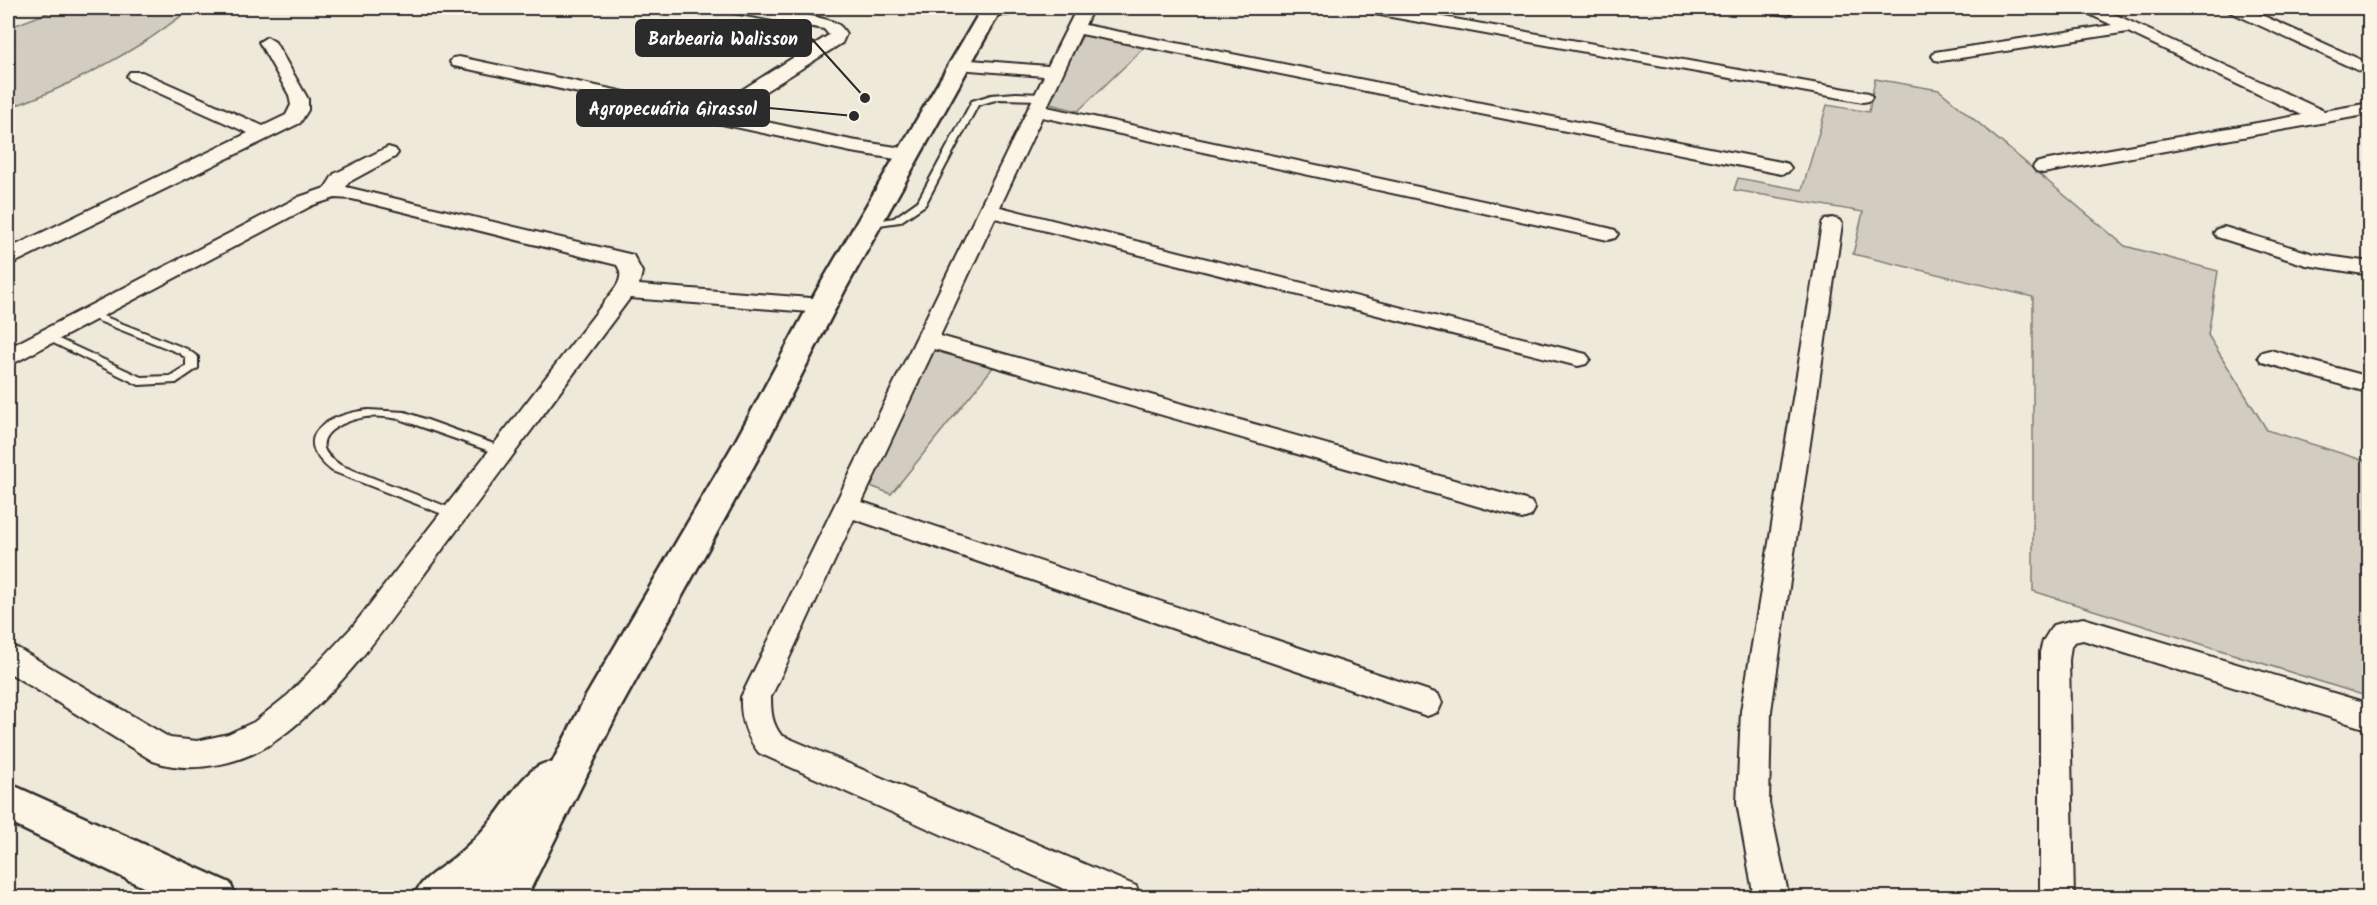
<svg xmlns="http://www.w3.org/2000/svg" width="2377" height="905" viewBox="0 0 2377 905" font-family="Kalam,sans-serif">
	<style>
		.green { fill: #d2cdc0; stroke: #7e7c76; stroke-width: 1.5 }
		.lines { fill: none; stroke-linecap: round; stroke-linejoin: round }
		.lane-casing { stroke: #2b2b2b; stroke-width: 4 }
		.street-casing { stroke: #2b2b2b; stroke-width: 4 }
		.secondary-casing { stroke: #2b2b2b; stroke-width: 5 }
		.primary-casing { stroke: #2b2b2b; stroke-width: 5 }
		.lane { fill: #fcf5e5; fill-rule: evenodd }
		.street { fill: #fcf5e5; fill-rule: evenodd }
		.secondary { fill: #fcf5e5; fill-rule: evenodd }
		.primary { fill: #fcf5e5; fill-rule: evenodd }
		.leader { fill: none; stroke: #2b2b2b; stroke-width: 2 }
		.callout-dot { fill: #2b2b2b; stroke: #fcf5e5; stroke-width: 2 }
		.callout { fill: #2b2b2b; stroke: #2b2b2b; stroke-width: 2 }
		.callout-label { font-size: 18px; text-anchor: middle; font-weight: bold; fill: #fff }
	</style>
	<rect width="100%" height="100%" fill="#efe9da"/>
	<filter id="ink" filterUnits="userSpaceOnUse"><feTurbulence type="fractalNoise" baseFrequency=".0167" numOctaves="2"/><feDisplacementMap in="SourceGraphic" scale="12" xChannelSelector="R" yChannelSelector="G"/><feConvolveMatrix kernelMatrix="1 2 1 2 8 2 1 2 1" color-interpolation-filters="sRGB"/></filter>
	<g filter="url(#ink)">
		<g class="green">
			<path d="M 60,8 L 194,8 C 178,17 164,29 149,39 C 104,67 57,92 8,108 L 8,45 L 14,43 L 8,41 L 8,28 Z"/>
			<polygon points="1090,34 1148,44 1078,111 1050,104 1048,102 1083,35"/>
			<polygon points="1875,79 1939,90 2125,246 2218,271 2208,335 2267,430 2369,462 2369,697 2033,591 2033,297 1853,254 1863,212 1734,190 1738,178 1802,190 1827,105 1869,112"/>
			<polygon points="936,349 995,365 891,494 868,485 927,353"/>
		</g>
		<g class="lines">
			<g class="lane-casing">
				<g id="lane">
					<path d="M 1019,8 L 1031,8 C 1020,14 996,18 985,12 L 989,10 Z"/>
					<polygon points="1016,93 1042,94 1046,97 1042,100 999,99 978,105 925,205 900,222 865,227 865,223 894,218 918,201 972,101 991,95"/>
					<polygon points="90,311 187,349 198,357 198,368 176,383 139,385 41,337 46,334 50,335 141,377 170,376 186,366 186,358 179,353 86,316 85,314 86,312"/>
					<path d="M 368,410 L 405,412 L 505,448 L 507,451 L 501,455 L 399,419 C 388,417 377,416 366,417 C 352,419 320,429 324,448 C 326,456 334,460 340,465 L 458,511 L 460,514 L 458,517 L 450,517 L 332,471 C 287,435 331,414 368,410 Z"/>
				</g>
			</g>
			<g class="street-casing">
				<g id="street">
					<path d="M 726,8 C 744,6 823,14 837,24 C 841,26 844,30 846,34 L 842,43 L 729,114 L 851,140 L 909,149 L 916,151 L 919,155 L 916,159 L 909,161 L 851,152 L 459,67 L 453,66 L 450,62 L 453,58 L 459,57 L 710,110 L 829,35 L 824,29 L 734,13 Z"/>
					<path d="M 1077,8 L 1093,8 L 1085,25 L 1781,162 L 1788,164 L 1791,168 L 1788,172 L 1781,174 L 1081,34 L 1047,107 L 1608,228 L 1615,230 L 1618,234 L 1615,238 L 1608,240 L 1042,117 L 1000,207 L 1578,352 L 1586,354 L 1590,359 L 1586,364 L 1578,366 L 995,218 L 940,336 L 1522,499 L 1531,502 L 1535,509 L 1531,516 L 1522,519 L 934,349 L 862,502 L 1438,694 L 1442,703 L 1438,712 L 1427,716 L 854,519 L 771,697 C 771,712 772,723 781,735 L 1136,886 L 1141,898 L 1084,898 L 759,753 C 746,736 740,719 741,697 L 1044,76 L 958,69 L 952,68 L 949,64 L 952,60 L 958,59 L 1048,66 Z"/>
					<polygon points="1361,8 1393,8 1863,92 1869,93 1872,97 1869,101 1863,102 1369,13"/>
					<polygon points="1761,8 1793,8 1795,10 1787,15 1763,11"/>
					<polygon points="2081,8 2101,8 2324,111 2370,103 2370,114 2043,173 2036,171 2033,167 2036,163 2043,161 2302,115 2128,32 1941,61 1935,60 1932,56 1935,52 1941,51 2112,25 2083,11"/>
					<polygon points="2226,8 2246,8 2370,64 2370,76 2228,11"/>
					<polygon points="267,37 275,42 308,99 308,110 300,123 16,262 8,263 8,249 248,133 130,80 127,76 130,72 142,72 263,126 286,115 291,105 289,95 259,42"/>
					<path d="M 388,147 L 395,149 L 398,153 L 395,157 L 349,182 L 346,187 L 633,255 L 642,272 L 639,285 L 823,299 L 831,301 L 834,306 L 831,311 L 823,313 L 630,298 C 567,382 505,466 442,550 C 393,616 345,690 278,739 C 244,764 193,775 153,761 L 8,672 L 8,645 L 19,649 L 170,738 L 197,741 L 228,734 L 254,722 L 288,695 L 353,626 L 616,287 C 621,279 622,273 617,265 L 352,199 L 335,198 L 313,205 L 16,362 L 8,364 L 8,348 L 299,197 L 325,188 L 334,174 Z"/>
					<polygon points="1832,218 1839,220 1842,224 1771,711 1769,803 1789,898 1754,898 1737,803 1741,711 1822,224 1825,220"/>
					<polygon points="2224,227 2314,254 2370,262 2370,275 2306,265 2217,237 2214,233 2217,229"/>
					<polygon points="2270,350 2370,377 2370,393 2262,362 2258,357 2262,352"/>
					<polygon points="2083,618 2370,704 2370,730 2083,640 2074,642 2071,646 2069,660 2074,898 2040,898 2040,652 2043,641 2053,625"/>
				</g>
			</g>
			<g class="secondary-casing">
				<path id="secondary" d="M 982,8 L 1002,8 L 845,290 L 768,440 L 616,716 L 526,898 L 480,898 L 484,889 L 473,898 L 413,898 C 422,877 438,871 455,857 C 469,845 482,832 494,817 C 506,803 531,759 552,763 L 586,696 L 736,440 L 817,290 Z"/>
			</g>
			<g class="primary-casing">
				<polygon id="primary" points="8,783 230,883 236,898 166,898 8,822"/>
			</g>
			<use href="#lane" class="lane"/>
			<use href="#street" class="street"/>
			<use href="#secondary" class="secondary"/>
			<use href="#primary" class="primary"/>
		</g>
	</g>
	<path class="leader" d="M865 98L811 38M854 116L769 108"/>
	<g class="callout-dot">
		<circle cx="865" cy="98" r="6"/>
		<circle cx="854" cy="116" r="6"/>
	</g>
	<g class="callout">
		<rect x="636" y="20" width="175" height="36" rx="6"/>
		<rect x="577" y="90" width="192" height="36" rx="6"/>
	</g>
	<g class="callout-label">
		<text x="723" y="45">Barbearia Walisson</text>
		<text x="673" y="115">Agropecuária Girassol</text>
	</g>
	<rect width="2377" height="905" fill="none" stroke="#fcf5e5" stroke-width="30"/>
	<rect x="15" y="15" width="2347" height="875" fill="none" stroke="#2b2b2b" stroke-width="2" filter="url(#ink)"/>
</svg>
